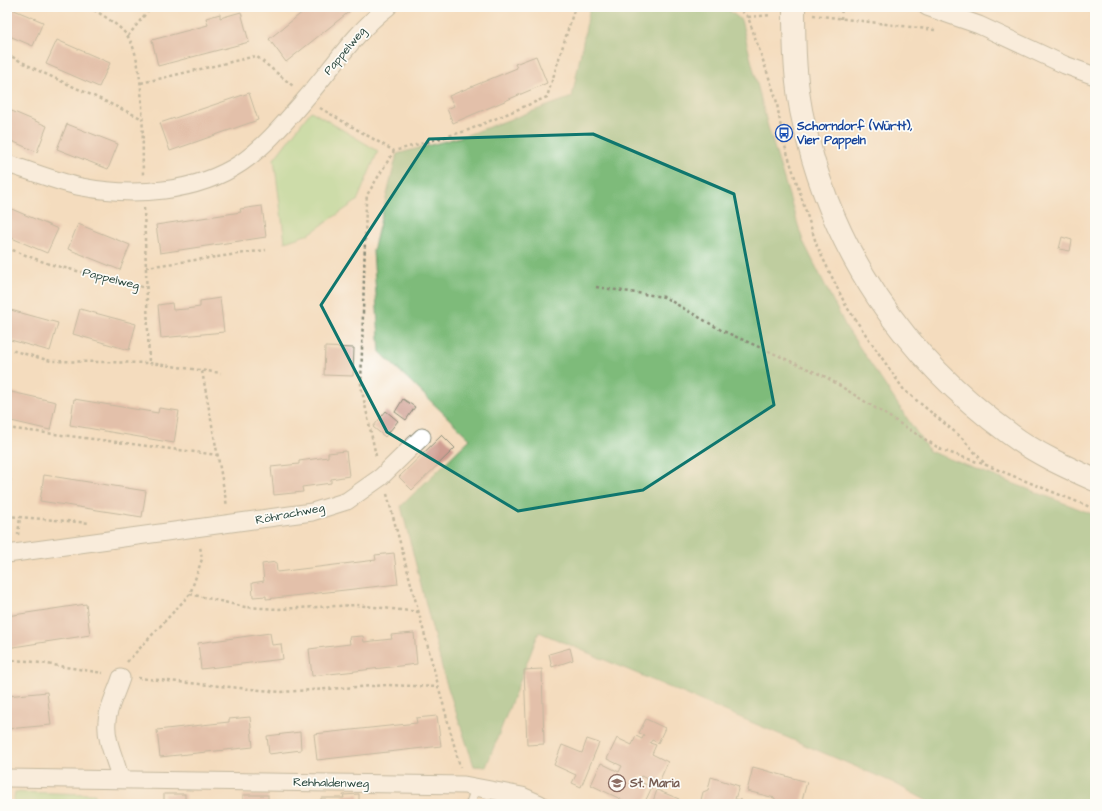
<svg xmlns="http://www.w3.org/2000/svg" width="1102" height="811" viewBox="0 0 1102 811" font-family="'Architects Daughter',sans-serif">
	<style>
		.green { fill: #9edb90; stroke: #5e8c62 }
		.forest { fill: #7ebb7a; stroke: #4e7c57 }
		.building { fill: #cf9e92 }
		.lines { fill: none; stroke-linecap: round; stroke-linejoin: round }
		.service-casing { stroke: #8a8c79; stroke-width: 10 }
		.minor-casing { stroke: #8a8c79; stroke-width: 19 }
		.secondary-casing { stroke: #8a8c79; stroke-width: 24 }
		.path { stroke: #8a8c79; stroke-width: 2.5; stroke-dasharray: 3 3; stroke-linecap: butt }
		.service { stroke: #fff; stroke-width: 8 }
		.minor { stroke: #fff; stroke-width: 17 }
		.secondary { stroke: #fff; stroke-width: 22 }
		.marked { fill: none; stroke: #0f766e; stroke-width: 3; stroke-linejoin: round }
		.labels { text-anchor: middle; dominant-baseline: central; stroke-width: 3.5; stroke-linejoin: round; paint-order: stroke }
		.street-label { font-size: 12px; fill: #1f3d34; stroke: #fdfcf7 }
		.transit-label { font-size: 12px; font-weight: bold; fill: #164399; stroke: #fdfcf7; text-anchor: start }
		.education-label { font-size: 12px; font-weight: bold; fill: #785e54; stroke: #fdfcf7; text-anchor: start }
	</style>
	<rect width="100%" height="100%" fill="#fdfcf7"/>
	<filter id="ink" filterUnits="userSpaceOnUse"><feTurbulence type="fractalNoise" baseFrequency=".025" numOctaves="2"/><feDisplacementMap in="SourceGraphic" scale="8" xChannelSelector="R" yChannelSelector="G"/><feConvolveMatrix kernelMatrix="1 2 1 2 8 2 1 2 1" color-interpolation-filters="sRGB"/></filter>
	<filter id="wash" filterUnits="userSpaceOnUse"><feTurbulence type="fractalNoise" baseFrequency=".012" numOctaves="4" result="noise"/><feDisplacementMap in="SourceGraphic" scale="16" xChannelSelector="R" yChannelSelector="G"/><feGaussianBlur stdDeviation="0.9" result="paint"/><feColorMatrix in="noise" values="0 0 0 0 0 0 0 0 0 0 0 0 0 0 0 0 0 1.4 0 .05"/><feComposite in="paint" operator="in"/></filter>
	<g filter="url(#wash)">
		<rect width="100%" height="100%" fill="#f4dcbe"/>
		<g class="green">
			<polygon points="311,111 378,151 357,201 309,234 285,242 274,159"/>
			<polygon points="15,792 95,794 94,804 13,804"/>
		</g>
		<polygon class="forest" points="590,7 725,7 741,20 768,127 803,241 846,327 929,451 1095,515 1095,804 933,804 892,782 539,632 486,767 474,766 445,679 401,506 470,439 380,352 373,251 397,154 464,136 572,97"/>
		<g id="blocks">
			<g class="building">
				<polygon points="7,7 43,22 33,46 7,35"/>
				<polygon points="309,7 355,7 286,62 269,39"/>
				<polygon points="241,12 249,42 158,66 152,40 208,25 206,18 220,14 220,18"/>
				<polygon points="57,40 110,63 99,87 46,64"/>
				<polygon points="536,56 547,83 453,123 447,109 454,106 449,96 517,68 515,64"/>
				<polygon points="249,93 258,120 170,151 160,123"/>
				<polygon points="7,109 47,126 37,152 7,139"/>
				<polygon points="67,124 118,144 108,169 57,149"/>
				<polygon points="262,206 266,237 160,253 156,225 241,212 240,209"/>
				<polygon points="7,207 58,229 47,253 7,236"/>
				<polygon points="78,224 130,245 120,270 68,249"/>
				<polygon points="1062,237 1072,240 1070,251 1059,249"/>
				<polygon points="220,298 224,332 161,338 158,305 172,303 173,310 186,309 200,307 200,301"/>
				<polygon points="7,309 58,323 50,351 7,339"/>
				<polygon points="80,309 136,324 129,350 73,334"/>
				<polygon points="325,347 354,348 353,376 324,375"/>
				<polygon points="7,391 56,402 50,430 7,420"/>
				<polygon points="74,399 158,413 159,408 179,411 174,443 70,425"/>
				<polygon points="403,399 415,407 406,420 395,412"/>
				<polygon points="386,411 398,421 385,437 373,427"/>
				<polygon points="442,435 455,448 412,490 399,477"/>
				<polygon points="346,451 349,476 331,479 331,483 302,487 303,492 274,495 271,467 299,464 299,461 328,457 328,453"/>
				<polygon points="44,475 146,491 142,517 40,501"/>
				<polygon points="7,479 11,479 8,498 7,498"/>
				<polygon points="394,553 398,584 266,599 266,596 253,597 252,583 264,581 262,564 276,562 277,572 376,560 375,555"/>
				<polygon points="86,604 90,635 7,648 7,616"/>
				<polygon points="270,633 272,645 281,644 283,659 201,669 198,643"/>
				<polygon points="414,633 417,664 312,676 309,649 350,644 349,637 363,636 364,642 392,639 391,635"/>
				<polygon points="570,648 573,660 552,667 549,654"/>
				<polygon points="542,669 544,744 527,745 524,670"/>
				<polygon points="47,692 51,725 7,729 7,696"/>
				<polygon points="437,716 441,746 317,760 314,734 417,723 416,718"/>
				<polygon points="250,717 253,747 160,757 157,730 229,722 229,719"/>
				<polygon points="646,719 665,728 658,743 652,740 650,743 656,745 652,754 668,762 658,784 641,776 638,781 652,787 644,804 631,804 591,785 601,763 619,772 622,766 607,759 617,738 632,745 636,736 642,739 644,735 639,733"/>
				<polygon points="300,732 301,750 269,754 267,736"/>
				<polygon points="587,739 599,743 581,787 572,783 576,775 554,765 562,745 582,753"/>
				<polygon points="753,767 807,782 801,804 795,802 794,804 774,804 775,798 747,791"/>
				<polygon points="711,777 739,786 735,799 741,800 740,804 700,804 703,792 708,790"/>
				<polygon points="657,790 679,799 676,804 652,804"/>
				<rect x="164" y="794" width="21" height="10"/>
				<polygon points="359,794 359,804 321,804 321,798 344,798 343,795"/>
				<rect x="243" y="795" width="25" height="9"/>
			</g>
		</g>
	</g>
	<g filter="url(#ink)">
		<use href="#blocks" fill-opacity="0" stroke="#8a8c79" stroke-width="1"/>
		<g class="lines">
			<g class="service-casing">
				<polyline id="service" points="470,804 476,787"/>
			</g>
			<g class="minor-casing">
				<g id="minor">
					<polyline points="927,7 979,25 1065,65 1095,76"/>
					<path d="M 7,164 C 32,171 57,182 82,187 C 133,197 196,193 241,163 C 266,146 287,120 307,97 C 333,67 356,31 388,7"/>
					<polyline points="7,554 312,512 347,501 381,477 422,437"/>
					<polyline points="7,778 464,785 522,796 540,804"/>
					<path d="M 120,779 C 117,761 105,742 107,722 C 107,710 117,691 121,678"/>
				</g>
			</g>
			<g class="secondary-casing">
				<path id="secondary" d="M 794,7 C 794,46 795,87 804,124 C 832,251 905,358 1010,434 C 1035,453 1066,467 1095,480"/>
			</g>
			<g class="path">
				<path d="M 89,7 C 102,15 119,24 128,37 C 146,63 142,141 143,175"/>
				<polyline points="737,7 748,17 776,98 783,140 817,246 846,306 904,390 961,437 986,465 1095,509"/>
				<polyline points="813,15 935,30"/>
				<polyline points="748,17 771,15"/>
				<polyline points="841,19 842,7"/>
				<polyline points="128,36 151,7"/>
				<polyline points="7,54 35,69 141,118"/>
				<polyline points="141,83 256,56 293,86"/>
				<polyline points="320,108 394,151"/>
				<polyline points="144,208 149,363"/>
				<polyline points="7,248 49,264 146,288"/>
				<polyline points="146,267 266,250"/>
				<polyline points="596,287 664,297 721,330 826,377 942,450 986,465"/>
				<polyline points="7,349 51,361 149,363 221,373"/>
				<polyline points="202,371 227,506"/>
				<polyline points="7,428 218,455"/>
				<polyline points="376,456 361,386 366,203 367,195 394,151 466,131 547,97 575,7"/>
				<polyline points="387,494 460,767"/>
				<polyline points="7,516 90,523"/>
				<polyline points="18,535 20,517"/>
				<polyline points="190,594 245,607 278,609 356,605 419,612"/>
				<polyline points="7,660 28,661 103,673"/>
				<polyline points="127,662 190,594 202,559 200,546"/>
				<polyline points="138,678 281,692 388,685 439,687"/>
			</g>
			<use href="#service" class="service"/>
			<use href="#minor" class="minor"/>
			<use href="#secondary" class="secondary"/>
		</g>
	</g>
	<path d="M0 0H1102V811H0ZM 593,134 L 734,194 L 774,405 L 643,490 L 518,511 L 387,432 L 321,305 L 429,139 Z" fill="#f4dcbe" fill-opacity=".55" fill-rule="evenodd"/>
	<path class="marked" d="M 593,134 L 734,194 L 774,405 L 643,490 L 518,511 L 387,432 L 321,305 L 429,139 Z"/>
	<defs>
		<g id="bus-ring" transform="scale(0.9)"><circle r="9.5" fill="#fdfcf7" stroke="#1a4fb4" stroke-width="1.5"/><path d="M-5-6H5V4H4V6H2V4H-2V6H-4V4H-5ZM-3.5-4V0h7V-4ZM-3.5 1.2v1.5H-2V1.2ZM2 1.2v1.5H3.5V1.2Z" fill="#1a4fb4"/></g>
		<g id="school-ring" transform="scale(0.9)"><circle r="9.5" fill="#fdfcf7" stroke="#8d6e63" stroke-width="1.5"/><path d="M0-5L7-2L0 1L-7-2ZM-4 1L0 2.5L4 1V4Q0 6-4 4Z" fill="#8d6e63"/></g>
	</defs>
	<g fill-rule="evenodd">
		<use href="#bus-ring" x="784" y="133"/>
		<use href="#school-ring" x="617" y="783"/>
	</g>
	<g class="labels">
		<g class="street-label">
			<text transform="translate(345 51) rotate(-50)">Pappelweg</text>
			<text transform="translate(111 279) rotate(14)">Pappelweg</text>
			<text transform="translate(290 514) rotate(-11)">Röhrachweg</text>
			<text transform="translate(331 783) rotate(1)">Rehhaldenweg</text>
		</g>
		<g class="transit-label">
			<text x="797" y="126">Schorndorf (Württ),<tspan x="797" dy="14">Vier Pappeln</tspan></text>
		</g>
		<g class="education-label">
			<text x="630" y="783">St. Maria</text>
		</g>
	</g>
	<rect width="1102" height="811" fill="none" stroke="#fdfcf7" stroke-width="24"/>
</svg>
